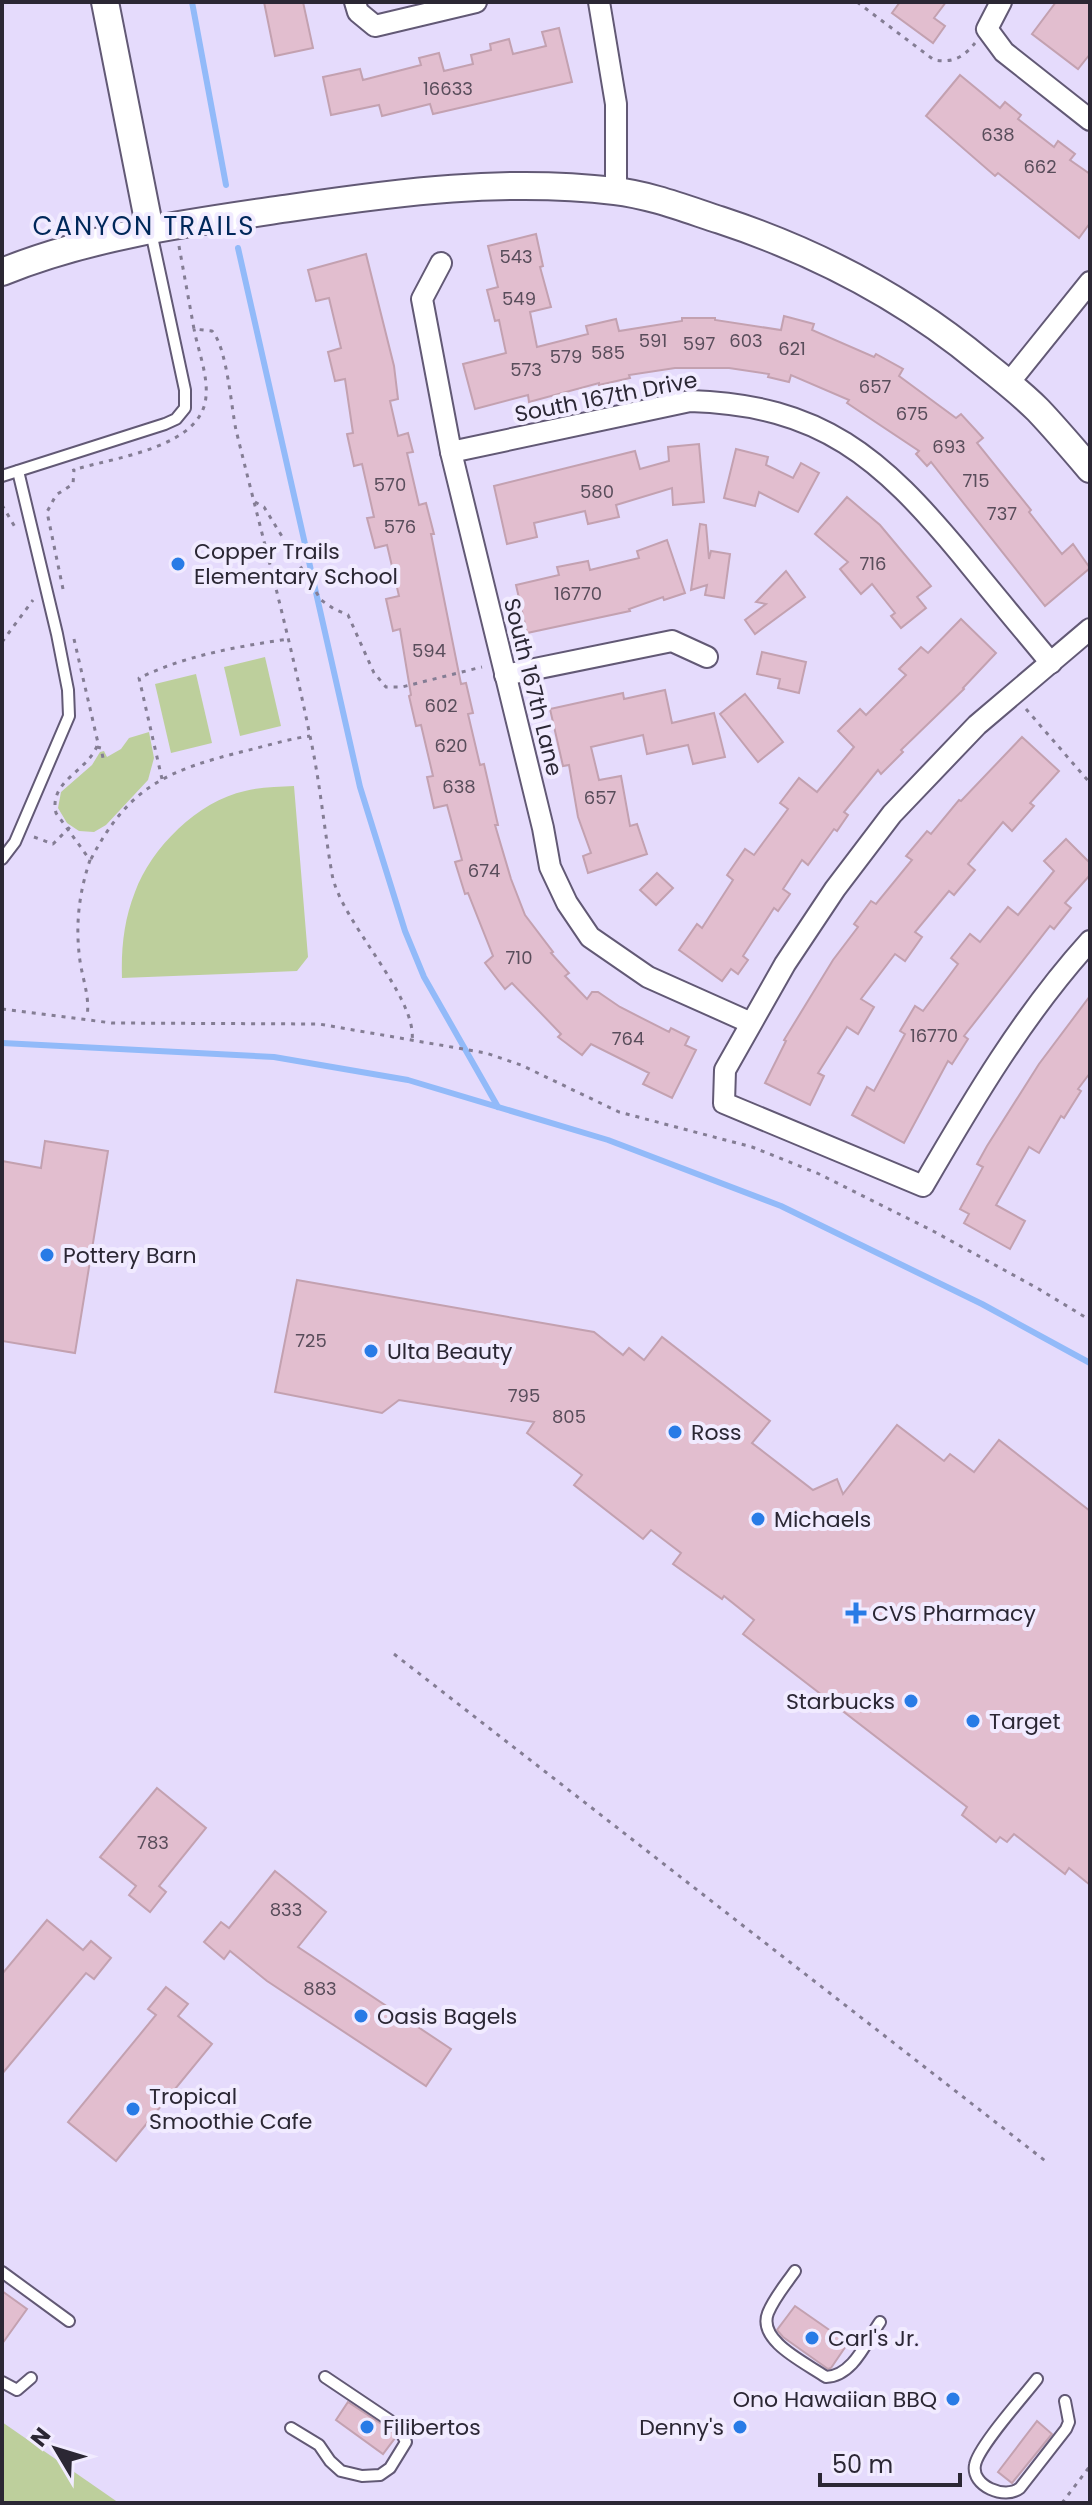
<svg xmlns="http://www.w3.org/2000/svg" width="1092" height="2505" viewBox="0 0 1092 2505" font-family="Poppins,sans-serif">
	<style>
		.green { fill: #bdcf9c }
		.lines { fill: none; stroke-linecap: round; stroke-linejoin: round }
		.stream { stroke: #92baf9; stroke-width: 6 }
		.building { fill: #e2becf; stroke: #c3a1b0; stroke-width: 2 }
		.service-casing { stroke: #625975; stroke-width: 14 }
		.minor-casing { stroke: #625975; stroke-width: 24 }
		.tertiary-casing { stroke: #625975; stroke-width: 30 }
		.path { stroke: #847d94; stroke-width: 3; stroke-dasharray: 4 6; stroke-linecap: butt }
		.service { stroke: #fff; stroke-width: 10 }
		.minor { stroke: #fff; stroke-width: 20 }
		.tertiary { stroke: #fff; stroke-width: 26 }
		.poi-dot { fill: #287be6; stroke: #f1ebff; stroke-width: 3 }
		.labels { text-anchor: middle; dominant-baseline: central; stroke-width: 8; stroke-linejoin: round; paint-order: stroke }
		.number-label { font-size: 18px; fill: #594d5b }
		.street-label { font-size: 22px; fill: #2b2734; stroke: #f1ebff }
		.poi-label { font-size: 22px; fill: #2b2734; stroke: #f1ebff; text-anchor: start }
		.quarter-label { font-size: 26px; letter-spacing: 2px; fill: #00285a; stroke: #f1ebff }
	</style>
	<rect width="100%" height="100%" fill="#e5dbfc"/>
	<g class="green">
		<polygon points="265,657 281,726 240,736 224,667"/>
		<polygon points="196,674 212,743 171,753 155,684"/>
		<polygon points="149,732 154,758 148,780 106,825 94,832 79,831 67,823 58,808 61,792 92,765 100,752 104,751 107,757 121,749 129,738"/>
		<path d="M 294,786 L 308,957 L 297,971 L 122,978 C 121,948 124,920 135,892 C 151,848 198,801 245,791 C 260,787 278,787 294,786 Z"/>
		<polygon points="2,2422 119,2503 2,2503"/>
	</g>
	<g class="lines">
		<g class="stream">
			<polyline points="192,2 226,185"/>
			<polyline points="238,248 360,787 405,931 424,977 498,1107"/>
			<polyline points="2,1043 274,1057 408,1080 608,1140 781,1206 982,1304 1090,1363"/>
		</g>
	</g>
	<g class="building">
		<polygon points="264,2 303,2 313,48 275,56"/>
		<polygon points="900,2 946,2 934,18 945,26 933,43 892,13"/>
		<polygon points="1056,2 1090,2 1090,54 1078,69 1032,34"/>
		<polygon points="559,28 572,82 433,114 430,104 382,116 379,105 331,115 323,77 360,69 363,80 421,65 419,58 439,53 444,71 473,64 471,55 491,50 490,44 509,39 513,54 546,46 542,32"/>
		<polygon points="960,75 1000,108 1005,102 1021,115 1018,119 1054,147 1058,141 1075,154 1070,160 1090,174 1090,223 1079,238 998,173 995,176 926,116"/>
		<polygon points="536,234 543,266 540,267 551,307 530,312 537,347 588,334 586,326 616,319 619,331 682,321 682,318 715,318 715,320 781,330 784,316 814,324 812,330 874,357 876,354 903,369 899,376 956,418 961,414 983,438 977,443 1031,510 1029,512 1062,554 1073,544 1090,568 1045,606 931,462 927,466 916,454 919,451 847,403 849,400 791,375 789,382 768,377 769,374 729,368 675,368 629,375 630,378 599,385 599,383 529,402 528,395 475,409 463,364 506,353 499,320 495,321 487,290 498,287 488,246"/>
		<polygon points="366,254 394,366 398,399 390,401 398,436 408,433 413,452 407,453 419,505 426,503 434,534 431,534 461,684 466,683 473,713 468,714 480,765 484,764 498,825 495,825 511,879 525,915 553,952 551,953 569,973 565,976 587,999 592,992 598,992 620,1007 669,1032 671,1028 689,1037 685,1045 696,1050 672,1098 643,1084 649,1073 591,1044 582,1055 558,1037 561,1034 512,983 505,989 485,963 493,956 468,893 465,894 455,862 462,860 447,805 434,808 427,777 433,776 421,725 416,726 409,696 411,695 400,629 393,631 386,599 399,596 387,545 375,548 367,518 374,517 362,464 354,466 347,434 353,433 345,379 335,381 328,352 341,348 329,298 316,301 308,270"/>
		<polygon points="699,444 704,502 673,505 672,488 616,505 619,517 588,524 585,511 534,523 537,537 507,544 494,486 635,451 640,469 669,461 668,447"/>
		<polygon points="736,449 768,457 766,465 793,478 801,463 819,473 798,512 759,492 755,506 724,498"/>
		<polygon points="847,497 880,525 931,586 917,597 926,608 901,628 891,616 895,613 872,584 861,594 840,569 848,562 815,534"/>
		<polygon points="700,524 706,525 709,559 711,551 730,554 724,598 705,595 707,585 691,590"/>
		<polygon points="667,540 685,593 664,600 663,597 629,609 630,611 527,633 516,585 559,575 557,567 588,561 590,570 639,558 637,551"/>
		<polygon points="786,571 805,597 755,634 745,620 766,604 756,602"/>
		<polygon points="961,619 996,653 963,688 964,689 901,750 903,752 881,774 878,770 844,812 848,815 837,831 834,829 808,865 802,860 783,889 790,894 778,911 774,908 743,956 748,960 738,974 731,969 722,981 679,950 697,924 702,928 733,880 727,875 745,849 754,855 788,809 780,803 799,778 817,792 854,747 838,731 860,709 866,715 906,675 899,669 921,647 928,653"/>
		<polygon points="762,652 806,662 799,693 778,688 780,679 757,674"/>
		<polygon points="665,690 672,723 714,713 725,757 693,764 688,745 647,754 643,735 591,747 599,780 621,776 630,826 637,824 647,854 588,873 583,856 591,853 578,817 569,765 563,766 550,709 623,693 624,699"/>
		<polygon points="745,694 783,742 758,762 720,714"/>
		<polygon points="1022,737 1059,771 1030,803 1034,806 1012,831 1003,822 968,864 975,870 954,895 949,891 915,932 922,937 905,961 895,954 861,999 874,1007 858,1034 847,1027 818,1073 824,1076 810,1105 765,1083 786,1041 784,1040 833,960 858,927 854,924 871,901 876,904 912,860 906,856 927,831 931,834 959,800 961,801"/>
		<polygon points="1066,839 1090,863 1090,875 1065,903 1071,908 1054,929 1050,926 964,1036 968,1039 952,1064 948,1061 904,1143 852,1115 867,1087 874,1091 905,1034 900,1031 915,1006 923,1011 958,964 951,958 970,934 980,942 1008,907 1018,915 1054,871 1044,861"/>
		<polygon points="657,873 673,888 656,905 640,890"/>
		<polygon points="1090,996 1090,1073 1078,1089 1081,1091 1064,1118 1061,1116 1039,1153 1029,1147 996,1205 1025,1221 1010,1249 964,1223 969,1214 960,1209 983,1167 977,1164 987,1146 1039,1064"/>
		<polygon points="45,1141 108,1151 75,1353 2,1341 2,1161 41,1168"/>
		<polygon points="297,1280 594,1332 623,1355 629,1348 644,1360 662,1337 770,1421 752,1443 813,1490 837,1479 843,1494 897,1425 944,1461 950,1454 974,1472 999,1440 1090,1511 1090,1885 1069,1868 1065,1874 1014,1834 1007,1842 1000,1837 996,1842 962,1815 967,1807 743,1634 754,1620 724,1596 722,1599 673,1564 681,1553 651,1530 643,1539 574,1485 582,1475 527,1433 534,1422 399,1400 382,1413 275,1392"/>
		<polygon points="157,1788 206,1828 159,1886 166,1892 150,1912 129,1895 136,1886 100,1857"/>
		<polygon points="275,1871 326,1912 298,1947 451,2049 426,2086 267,1981 230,1951 224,1959 204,1942 221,1922 229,1928"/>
		<polygon points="47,1920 83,1950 91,1941 111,1958 94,1979 86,1973 2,2074 2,1974"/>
		<polygon points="166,1987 188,2004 178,2016 212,2044 116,2161 68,2122 156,2015 148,2009"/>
		<polygon points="2,2291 27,2309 2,2344"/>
		<polygon points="795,2306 848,2343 831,2368 828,2369 783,2337 777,2330"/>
		<polygon points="348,2402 392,2431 395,2438 383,2454 336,2420"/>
		<polygon points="1037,2421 1052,2434 1012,2483 998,2472"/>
	</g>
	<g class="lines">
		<g class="service-casing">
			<g id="service">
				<polyline points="2,476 165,424 176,419 185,408 185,390 151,232"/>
				<polyline points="2,859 15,842 69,716 68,690 57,634 18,471"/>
				<path d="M 795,2271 C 786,2284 774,2298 768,2313 C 757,2341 806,2363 826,2377 C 853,2376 866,2342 880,2322"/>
				<polyline points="2,2272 69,2321"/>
				<path d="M 1037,2379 C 1024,2396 978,2447 975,2465 C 971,2486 1005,2500 1020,2488 L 1066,2429 L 1069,2422 L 1065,2401"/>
				<polyline points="2,2382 17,2390 31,2378"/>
				<polyline points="291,2428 319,2445 330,2461 341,2471 362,2476 380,2475 390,2468 406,2442 398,2426 325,2377"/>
			</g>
		</g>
		<g class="minor-casing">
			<g id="minor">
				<polyline points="355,2 358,12 375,26 476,2"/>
				<polyline points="599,2 616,104 616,191"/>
				<polyline points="1001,2 987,29 1004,52 1090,120"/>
				<polyline points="441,263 422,299 451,452 543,828 550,867 567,903 590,937 648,977 751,1023"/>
				<polyline points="1008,384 1090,282"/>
				<path d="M 451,452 L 690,401 C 822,405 881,458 961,554 C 991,591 1021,627 1051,663"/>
				<path d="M 1090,629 L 977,725 L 892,814 L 835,889 L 785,964 L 725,1070 L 724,1103 L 923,1186 C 973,1100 1023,1015 1090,941"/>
				<polyline points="505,675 672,641 707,657"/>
			</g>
		</g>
		<g class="tertiary-casing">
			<g id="tertiary">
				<polyline points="105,2 150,230"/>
				<path d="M 2,272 C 93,235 194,222 290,208 C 398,192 506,178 615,191 C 650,195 686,209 720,220 C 817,252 904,297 983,363 C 1002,378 1021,393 1038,410 C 1056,429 1073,449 1090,469"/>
			</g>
		</g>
		<g class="path">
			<path d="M 857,2 L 934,60 C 952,63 963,58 975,43"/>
			<path d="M 179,246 L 194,329 L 212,331 C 227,347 231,406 236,430 C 261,532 289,633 310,736 C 320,782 324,828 332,874 C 340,921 418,997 412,1041"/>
			<path d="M 80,468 C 119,457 203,446 206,396 C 208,375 198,350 194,329"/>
			<polyline points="255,502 264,507 321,600 334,609 348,615 374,673 386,687 402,687 482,667"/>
			<polyline points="2,505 15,527"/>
			<polyline points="63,589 47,512 56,495 73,484 74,470 71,471"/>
			<path d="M 74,639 L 98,743 C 90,771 48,780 56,813 L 90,860 C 79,893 75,925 80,961 C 83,981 90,997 87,1017"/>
			<polyline points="2,642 33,600"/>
			<polyline points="1026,709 1090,783"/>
			<polyline points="97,747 101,748 103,758"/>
			<path d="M 162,779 L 139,678 C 187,655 236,647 288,639"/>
			<polyline points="34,837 53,844 74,823"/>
			<path d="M 91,859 C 129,786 168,770 245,751 C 266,746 288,739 310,736"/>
			<polyline points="2,1009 112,1023 319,1024 486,1053 521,1065 619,1112 752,1147 817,1173 933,1231 1037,1288 1090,1320"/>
			<polyline points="394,1654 1048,2163"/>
			<polyline points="1062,2503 1090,2466"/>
		</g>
		<use href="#service" class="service"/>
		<use href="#minor" class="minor"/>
		<use href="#tertiary" class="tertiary"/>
	</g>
	<g class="poi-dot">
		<circle cx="178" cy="564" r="8"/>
		<circle cx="47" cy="1255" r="8"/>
		<circle cx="371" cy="1351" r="8"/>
		<circle cx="675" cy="1432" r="8"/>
		<circle cx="758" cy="1519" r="8"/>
		<path d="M852 1601h8v8h8v8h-8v8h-8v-8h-8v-8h8z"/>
		<circle cx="911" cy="1701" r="8"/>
		<circle cx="973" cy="1721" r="8"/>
		<circle cx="361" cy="2016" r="8"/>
		<circle cx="133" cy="2109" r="8"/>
		<circle cx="812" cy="2338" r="8"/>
		<circle cx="953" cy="2399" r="8"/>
		<circle cx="367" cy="2427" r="8"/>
		<circle cx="740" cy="2427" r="8"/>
	</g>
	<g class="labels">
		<g class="number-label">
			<text x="448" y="88">16633</text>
			<text x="998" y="134">638</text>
			<text x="1040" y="166">662</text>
			<text x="516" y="256">543</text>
			<text x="519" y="298">549</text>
			<text x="653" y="340">591</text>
			<text x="746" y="340">603</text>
			<text x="699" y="343">597</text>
			<text x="792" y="348">621</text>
			<text x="608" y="352">585</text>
			<text x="566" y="356">579</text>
			<text x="526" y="369">573</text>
			<text x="875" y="386">657</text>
			<text x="912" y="413">675</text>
			<text x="949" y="446">693</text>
			<text x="976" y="480">715</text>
			<text x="390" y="484">570</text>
			<text x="597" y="491">580</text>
			<text x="1002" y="513">737</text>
			<text x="400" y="526">576</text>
			<text x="873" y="563">716</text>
			<text x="578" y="593">16770</text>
			<text x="429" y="650">594</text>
			<text x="441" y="705">602</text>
			<text x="451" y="745">620</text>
			<text x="459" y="786">638</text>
			<text x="600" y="797">657</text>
			<text x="484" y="870">674</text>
			<text x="519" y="957">710</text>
			<text x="934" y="1035">16770</text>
			<text x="628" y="1038">764</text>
			<text x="311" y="1340">725</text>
			<text x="524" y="1395">795</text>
			<text x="569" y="1416">805</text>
			<text x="153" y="1842">783</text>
			<text x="286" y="1909">833</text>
			<text x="320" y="1988">883</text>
		</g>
		<g class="street-label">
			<text transform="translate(606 397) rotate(-11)">South 167th Drive</text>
			<text transform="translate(533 687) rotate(76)">South 167th Lane</text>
		</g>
		<g class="poi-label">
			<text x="194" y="551">Copper Trails<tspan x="194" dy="25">Elementary School</tspan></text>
			<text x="63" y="1255">Pottery Barn</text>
			<text x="387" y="1351">Ulta Beauty</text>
			<text x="691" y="1432">Ross</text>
			<text x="774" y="1519">Michaels</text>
			<text x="872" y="1613">CVS Pharmacy</text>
			<text x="895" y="1701" text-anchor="end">Starbucks</text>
			<text x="989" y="1721">Target</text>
			<text x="377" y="2016">Oasis Bagels</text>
			<text x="149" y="2096">Tropical<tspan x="149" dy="25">Smoothie Cafe</tspan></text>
			<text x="828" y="2338">Carl's Jr.</text>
			<text x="937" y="2399" text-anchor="end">Ono Hawaiian BBQ</text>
			<text x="383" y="2427">Filibertos</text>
			<text x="724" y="2427" text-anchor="end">Denny's</text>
		</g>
		<g class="quarter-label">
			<text x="144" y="226">CANYON TRAILS</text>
		</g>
	</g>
	<rect width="1092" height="2505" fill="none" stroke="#2b2734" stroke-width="8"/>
	<g transform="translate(56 2449) rotate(308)" stroke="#f1ebff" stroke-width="6" paint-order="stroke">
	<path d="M0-6L14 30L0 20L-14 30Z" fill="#2b2734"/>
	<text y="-12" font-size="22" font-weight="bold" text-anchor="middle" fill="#2b2734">N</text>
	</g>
	<path d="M820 2473v12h140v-12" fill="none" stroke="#2b2734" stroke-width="4"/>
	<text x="832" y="2473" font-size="24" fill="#2b2734" stroke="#f1ebff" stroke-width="6" paint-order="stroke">50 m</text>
</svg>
